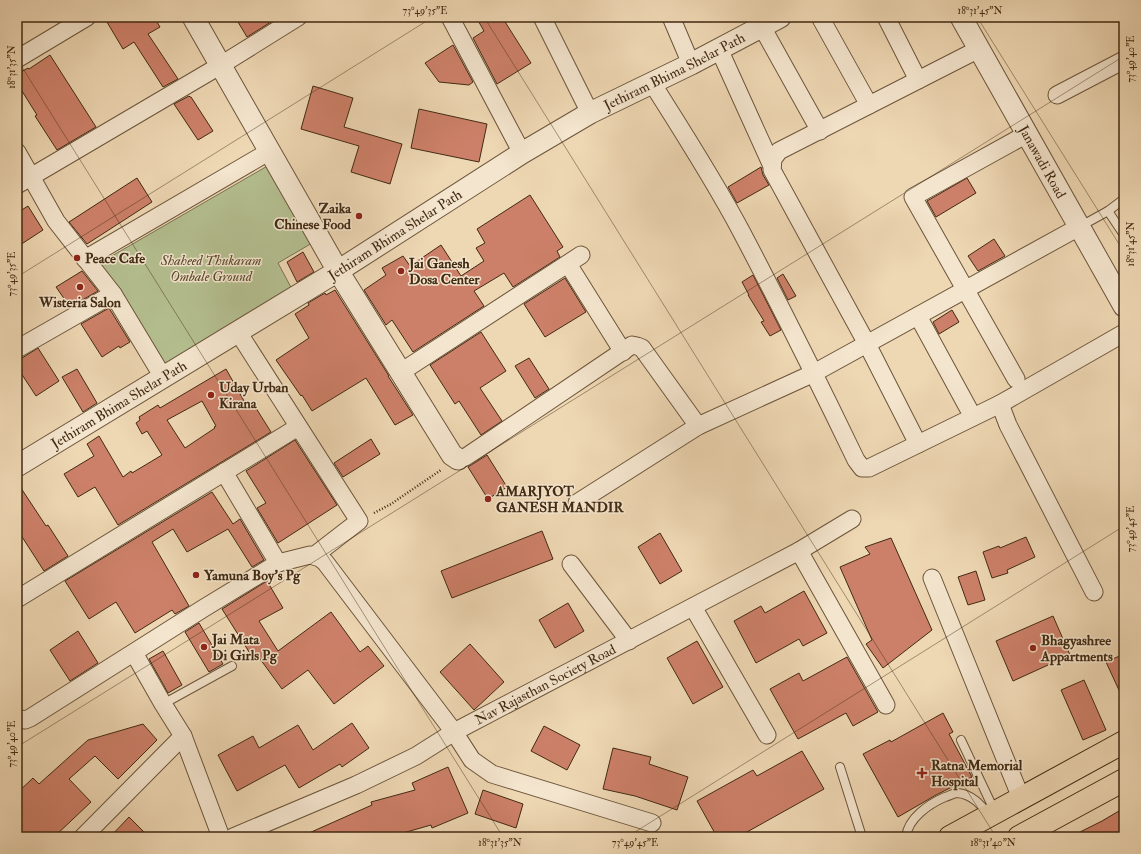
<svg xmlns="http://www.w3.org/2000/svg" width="1141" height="854" viewBox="0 0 1141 854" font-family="'IM FELL Double Pica',serif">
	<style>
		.green { fill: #b4bf90; stroke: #7a7451 }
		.building { fill: #cd8069; stroke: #412a12; fill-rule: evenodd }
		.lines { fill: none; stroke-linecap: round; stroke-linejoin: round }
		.service-casing { stroke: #6c553a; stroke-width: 10 }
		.minor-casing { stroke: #6c553a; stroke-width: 19 }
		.tertiary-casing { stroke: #6c553a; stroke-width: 23 }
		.primary-casing { stroke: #412a12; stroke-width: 24 }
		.path { stroke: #412a12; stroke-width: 2.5; stroke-dasharray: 1 2; stroke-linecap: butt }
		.service { stroke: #f4e5ce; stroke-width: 8 }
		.minor { stroke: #f4e5ce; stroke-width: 17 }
		.tertiary { stroke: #f4e5ce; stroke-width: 21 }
		.primary { stroke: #eed7b3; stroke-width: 22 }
		.ticks { fill: none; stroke: #412a12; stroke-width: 1; stroke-opacity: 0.45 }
		.poi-dot { fill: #8f2418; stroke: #f4e5ce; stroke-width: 1.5 }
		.labels { text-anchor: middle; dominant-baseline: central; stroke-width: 3; stroke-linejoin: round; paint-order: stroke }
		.street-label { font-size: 14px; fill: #412a12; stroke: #f4e5ce }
		.poi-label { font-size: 14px; font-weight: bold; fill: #412a12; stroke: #f4e5ce; text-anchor: start }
		.park-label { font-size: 14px; font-style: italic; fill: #58482b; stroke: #f4e5ce }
		.neatline { fill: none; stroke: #412a12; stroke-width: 1.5 }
		.ticks-label { font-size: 10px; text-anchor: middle; fill: #412a12 }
	</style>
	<rect width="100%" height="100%" fill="#eed7b3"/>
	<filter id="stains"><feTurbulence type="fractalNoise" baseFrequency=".005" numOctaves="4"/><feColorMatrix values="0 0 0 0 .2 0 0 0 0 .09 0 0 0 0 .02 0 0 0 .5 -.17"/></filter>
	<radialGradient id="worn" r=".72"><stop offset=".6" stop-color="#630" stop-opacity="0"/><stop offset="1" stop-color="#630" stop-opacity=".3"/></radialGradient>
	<polygon class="green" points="276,161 319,239 278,263 293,291 160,368 98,264"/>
	<g class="building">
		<polygon points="104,17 154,17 160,27 148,34 178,79 163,87 134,42 123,49"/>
		<polygon points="235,17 279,17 247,37"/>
		<polygon points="476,17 502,17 531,63 497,84 473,38 484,31"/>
		<polygon points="453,45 473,82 469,85 439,82 425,63"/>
		<polygon points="50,55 96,127 57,150 35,116 37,115 17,83 17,74 28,68 29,69"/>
		<polygon points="313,86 353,98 344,127 402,144 390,184 351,172 359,146 301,129"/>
		<polygon points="189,96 190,97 191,97 213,131 198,140 174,104"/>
		<polygon points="419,109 487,124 479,162 411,148"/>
		<polygon points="761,167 763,175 769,185 737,203 728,187"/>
		<polygon points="137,178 152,202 87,244 69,222"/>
		<polygon points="967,178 976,193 936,217 927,201"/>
		<polygon points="530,195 563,247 557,251 560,257 513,287 504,273 474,291 484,306 413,352 392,320 386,325 364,290 386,275 382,268 403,256 410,266 441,245 461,276 484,261 476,248 485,243 477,229"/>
		<polygon points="28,206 43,230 17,247 17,213"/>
		<polygon points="994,239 1005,256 978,271 968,256"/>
		<polygon points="303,252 314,272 297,282 287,262"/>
		<polygon points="82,271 98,291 70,307 56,287"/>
		<polygon points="783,274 796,296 788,300 777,278"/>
		<polygon points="753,275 781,330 770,336 761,322 764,321 748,295 749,295 742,282"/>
		<polygon points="565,278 586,312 545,337 524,304"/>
		<polygon points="335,290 389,376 388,376 413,415 395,425 366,378 312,411 302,395 301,396 276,360 309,338 295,314 309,305 308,303 325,293 326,295"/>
		<polygon points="109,308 130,342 120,348 119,346 102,357 81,324"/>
		<polygon points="952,310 959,322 939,334 933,322"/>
		<polygon points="481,332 506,371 480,388 502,421 481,435 459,401 455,404 430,365"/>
		<polygon points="38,348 59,381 36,396 17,367 17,359 22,358"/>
		<polygon points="529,358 549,389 535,398 515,366"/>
		<polygon points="77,369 97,403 83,412 62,377"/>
		<path d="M 226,369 L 248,408 L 254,405 L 271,432 L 118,525 L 95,487 L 78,497 L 64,474 L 94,456 L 87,444 L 99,436 L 123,477 L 131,471 L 132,473 L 162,455 L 147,431 L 142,434 L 136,423 L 140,420 L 139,417 L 158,405 L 160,408 ZM 202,401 L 216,426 L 214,427 L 215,428 L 185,448 L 167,420 Z"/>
		<polygon points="371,439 380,454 343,477 334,463"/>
		<polygon points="295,440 337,505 278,543 257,508 266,503 246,471"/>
		<polygon points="487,455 507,487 488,499 468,467"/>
		<polygon points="17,482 46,526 48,525 68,556 44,571 17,529"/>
		<polygon points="212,492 233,524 240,519 264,560 252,567 228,529 187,552 173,529 152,542 189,606 175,614 172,610 135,633 116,602 89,619 65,581"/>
		<polygon points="542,531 553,559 452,598 441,571"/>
		<polygon points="660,533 682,571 660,584 638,547"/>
		<polygon points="1026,537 1035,557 1007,570 1008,573 992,578 983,552 999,546 1000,548"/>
		<polygon points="891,538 932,630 883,668 866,644 872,640 840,567 870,554 865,547"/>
		<polygon points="976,571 985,600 968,605 958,577"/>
		<polygon points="267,581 283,608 259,621 278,651 331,612 360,652 368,646 384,666 334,704 308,670 282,689 255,652 251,655 222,609"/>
		<polygon points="804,591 827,633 803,646 799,639 756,663 734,621 761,606 765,613"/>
		<polygon points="568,603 584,631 555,648 539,620"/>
		<polygon points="1053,616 1070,655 1013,681 996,641"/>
		<polygon points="199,623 223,664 209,672 185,632"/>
		<polygon points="78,631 98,663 70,681 50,650"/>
		<polygon points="697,641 723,687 693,704 667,658"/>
		<polygon points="470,644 504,682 474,710 440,672"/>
		<polygon points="163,651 182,685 168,693 149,659"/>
		<polygon points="1124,654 1124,701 1106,662"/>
		<polygon points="847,657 878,712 853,726 846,713 798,739 770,689 799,673 803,681"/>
		<polygon points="1084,680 1106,730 1083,740 1061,690"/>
		<polygon points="943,713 953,732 949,734 972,777 936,795 898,817 863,754 890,740 891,742"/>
		<polygon points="352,723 369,748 342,767 340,764 299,788 285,765 237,791 218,755 253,736 259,748 298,725 313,750"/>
		<polygon points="143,724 157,740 118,779 95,756 69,779 91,802 54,837 17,837 17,793 33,778 39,784 88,740"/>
		<polygon points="544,726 580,745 567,770 531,751"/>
		<polygon points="613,748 651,757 649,764 688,777 677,810 635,796 603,789"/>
		<polygon points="802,751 824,789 738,837 717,837 697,801 753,770 757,776"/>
		<polygon points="448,767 468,813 432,828 431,825 389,837 300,837 372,805 371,802 415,790 412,783"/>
		<polygon points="483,790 523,804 516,828 475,814"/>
		<polygon points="1124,808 1124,837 1070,837 1102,821"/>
		<polygon points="129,817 149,837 110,837"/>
	</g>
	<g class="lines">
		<g class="service-casing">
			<g id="service">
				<polyline points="1108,211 1124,235"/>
				<polyline points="1079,227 1108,211 1124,199"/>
				<polyline points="163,704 232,666"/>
				<polyline points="961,740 995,812"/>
				<polyline points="840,767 862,837"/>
				<path d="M 906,837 C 908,818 929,804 945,797 C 949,796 954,793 957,793 C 972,794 981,805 989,815"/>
			</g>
		</g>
		<g class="minor-casing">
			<g id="minor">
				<polyline points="450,17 522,153"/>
				<polyline points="542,17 590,113"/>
				<polyline points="671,17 691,64"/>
				<polyline points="820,17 869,105"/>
				<polyline points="886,17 918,80"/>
				<polyline points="762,27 820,131"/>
				<polyline points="719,49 772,166"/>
				<polyline points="17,59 87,17"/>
				<path d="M 652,83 C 683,132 714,180 741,231 C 781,307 819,383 856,460 L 862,468 L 869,468 L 1000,404 L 1124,333"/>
				<polyline points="1057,95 1124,60"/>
				<polyline points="17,152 56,221 113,294 163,377"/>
				<polyline points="17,185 221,65 298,17"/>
				<polyline points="85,259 270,151"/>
				<polyline points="568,264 623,352"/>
				<polyline points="918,316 973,417"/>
				<polyline points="238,332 359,521 315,555"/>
				<polyline points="17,349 113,294"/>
				<polyline points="401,372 581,255"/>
				<polyline points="1016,379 913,197 1027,134"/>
				<polyline points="1000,404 1008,425 1094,592"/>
				<polyline points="918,444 867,344 772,170 773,159 779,151 979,49"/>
				<polyline points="458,459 466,457 632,345 637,346 642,348 698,426"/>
				<polyline points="224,472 278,563"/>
				<polyline points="577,503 698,426 814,373 1079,227"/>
				<polyline points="799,551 886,705"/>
				<polyline points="571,564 629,641"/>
				<polyline points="932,578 1021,798"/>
				<polyline points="17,599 298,427"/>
				<polyline points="693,607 767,735"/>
				<polyline points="134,653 163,704 183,736"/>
				<polyline points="17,718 25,720 30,718 204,608 278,563 310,555 320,558 325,562 454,732 472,760 492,774 652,823"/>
				<polyline points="83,837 183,736 221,837"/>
				<path id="s1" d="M 233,837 L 356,785 L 416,756 L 454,732 L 799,551 L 852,519"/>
			</g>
		</g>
		<g class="tertiary-casing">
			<g id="tertiary">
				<polyline points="193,17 338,271 452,455 458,459"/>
				<path id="s2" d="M 961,17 L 1124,306"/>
				<path id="s3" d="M 17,466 L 338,271 L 522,153 L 590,113 L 691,64 L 780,17"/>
			</g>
		</g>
		<g class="primary-casing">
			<g id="primary">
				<polyline points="950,837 1124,742"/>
				<polyline points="1019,837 1124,780"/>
			</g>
		</g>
		<polyline class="path" points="374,513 391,504 441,470"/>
		<use href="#service" class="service"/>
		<use href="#minor" class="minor"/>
		<use href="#tertiary" class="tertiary"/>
		<use href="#primary" class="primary"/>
	</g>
	<path class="ticks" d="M 484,17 L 996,837M 977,17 L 1124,252M 17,59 L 503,837M 17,277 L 433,17M 17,747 L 1124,56M 627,837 L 1124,526"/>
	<g class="poi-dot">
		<circle cx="359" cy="216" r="4"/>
		<circle cx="77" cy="258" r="4"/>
		<circle cx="401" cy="271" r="4"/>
		<circle cx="80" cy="287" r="4"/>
		<circle cx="211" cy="395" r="4"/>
		<circle cx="488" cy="499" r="4"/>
		<circle cx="196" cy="575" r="4"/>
		<circle cx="204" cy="647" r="4"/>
		<circle cx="1033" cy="648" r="4"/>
		<path d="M920 767h4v4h4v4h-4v4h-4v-4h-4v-4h4z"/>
	</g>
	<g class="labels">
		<g class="street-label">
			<text stroke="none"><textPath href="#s3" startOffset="767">Jethiram Bhima Shelar Path</textPath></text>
			<text stroke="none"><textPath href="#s2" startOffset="166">Janawadi Road</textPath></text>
			<text stroke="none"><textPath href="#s3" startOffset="443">Jethiram Bhima Shelar Path</textPath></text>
			<text stroke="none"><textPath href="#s3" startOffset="119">Jethiram Bhima Shelar Path</textPath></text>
			<text stroke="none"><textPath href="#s1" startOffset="348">Nav Rajasthan Society Road</textPath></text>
		</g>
		<g class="poi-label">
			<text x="351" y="208" text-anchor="end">Zaika<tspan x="351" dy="16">Chinese Food</tspan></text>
			<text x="85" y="258">Peace Cafe</text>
			<text x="409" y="263">Jai Ganesh<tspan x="409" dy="16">Dosa Center</tspan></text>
			<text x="80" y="302" text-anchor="middle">Wisteria Salon</text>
			<text x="219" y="387">Uday Urban<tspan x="219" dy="16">Kirana</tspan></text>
			<text x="496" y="491">AMARJYOT<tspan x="496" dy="16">GANESH MANDIR</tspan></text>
			<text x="204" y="575">Yamuna Boy's Pg</text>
			<text x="212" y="639">Jai Mata<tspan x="212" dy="16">Di Girls Pg</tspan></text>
			<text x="1041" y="640">Bhagyashree<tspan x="1041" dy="16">Appartments</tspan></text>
			<text x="931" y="765">Ratna Memorial<tspan x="931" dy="16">Hospital</tspan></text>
		</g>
		<g class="park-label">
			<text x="211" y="260">Shaheed Thukaram<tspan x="211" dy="16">Ombale Ground</tspan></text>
		</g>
	</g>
	<rect width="1141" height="854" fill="none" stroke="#eed7b3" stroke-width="44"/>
	<rect x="22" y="22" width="1097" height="810" class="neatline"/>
	<g class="ticks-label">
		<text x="425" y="14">73°49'35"E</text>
		<text x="980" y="14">18°31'45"N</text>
		<text transform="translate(1130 59) rotate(-90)" y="4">73°49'40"E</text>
		<text transform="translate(11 67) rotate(-90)" y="4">18°31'35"N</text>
		<text transform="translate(1130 244) rotate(-90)" y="4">18°31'45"N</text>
		<text transform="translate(11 274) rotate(-90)" y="4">73°49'35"E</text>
		<text transform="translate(1130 529) rotate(-90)" y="4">73°49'45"E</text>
		<text transform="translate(11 744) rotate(-90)" y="4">73°49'40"E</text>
		<text x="500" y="846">18°31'35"N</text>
		<text x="635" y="846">73°49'45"E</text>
		<text x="993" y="846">18°31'40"N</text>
	</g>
	<rect width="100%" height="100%" filter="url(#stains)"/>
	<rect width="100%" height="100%" fill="url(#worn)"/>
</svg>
